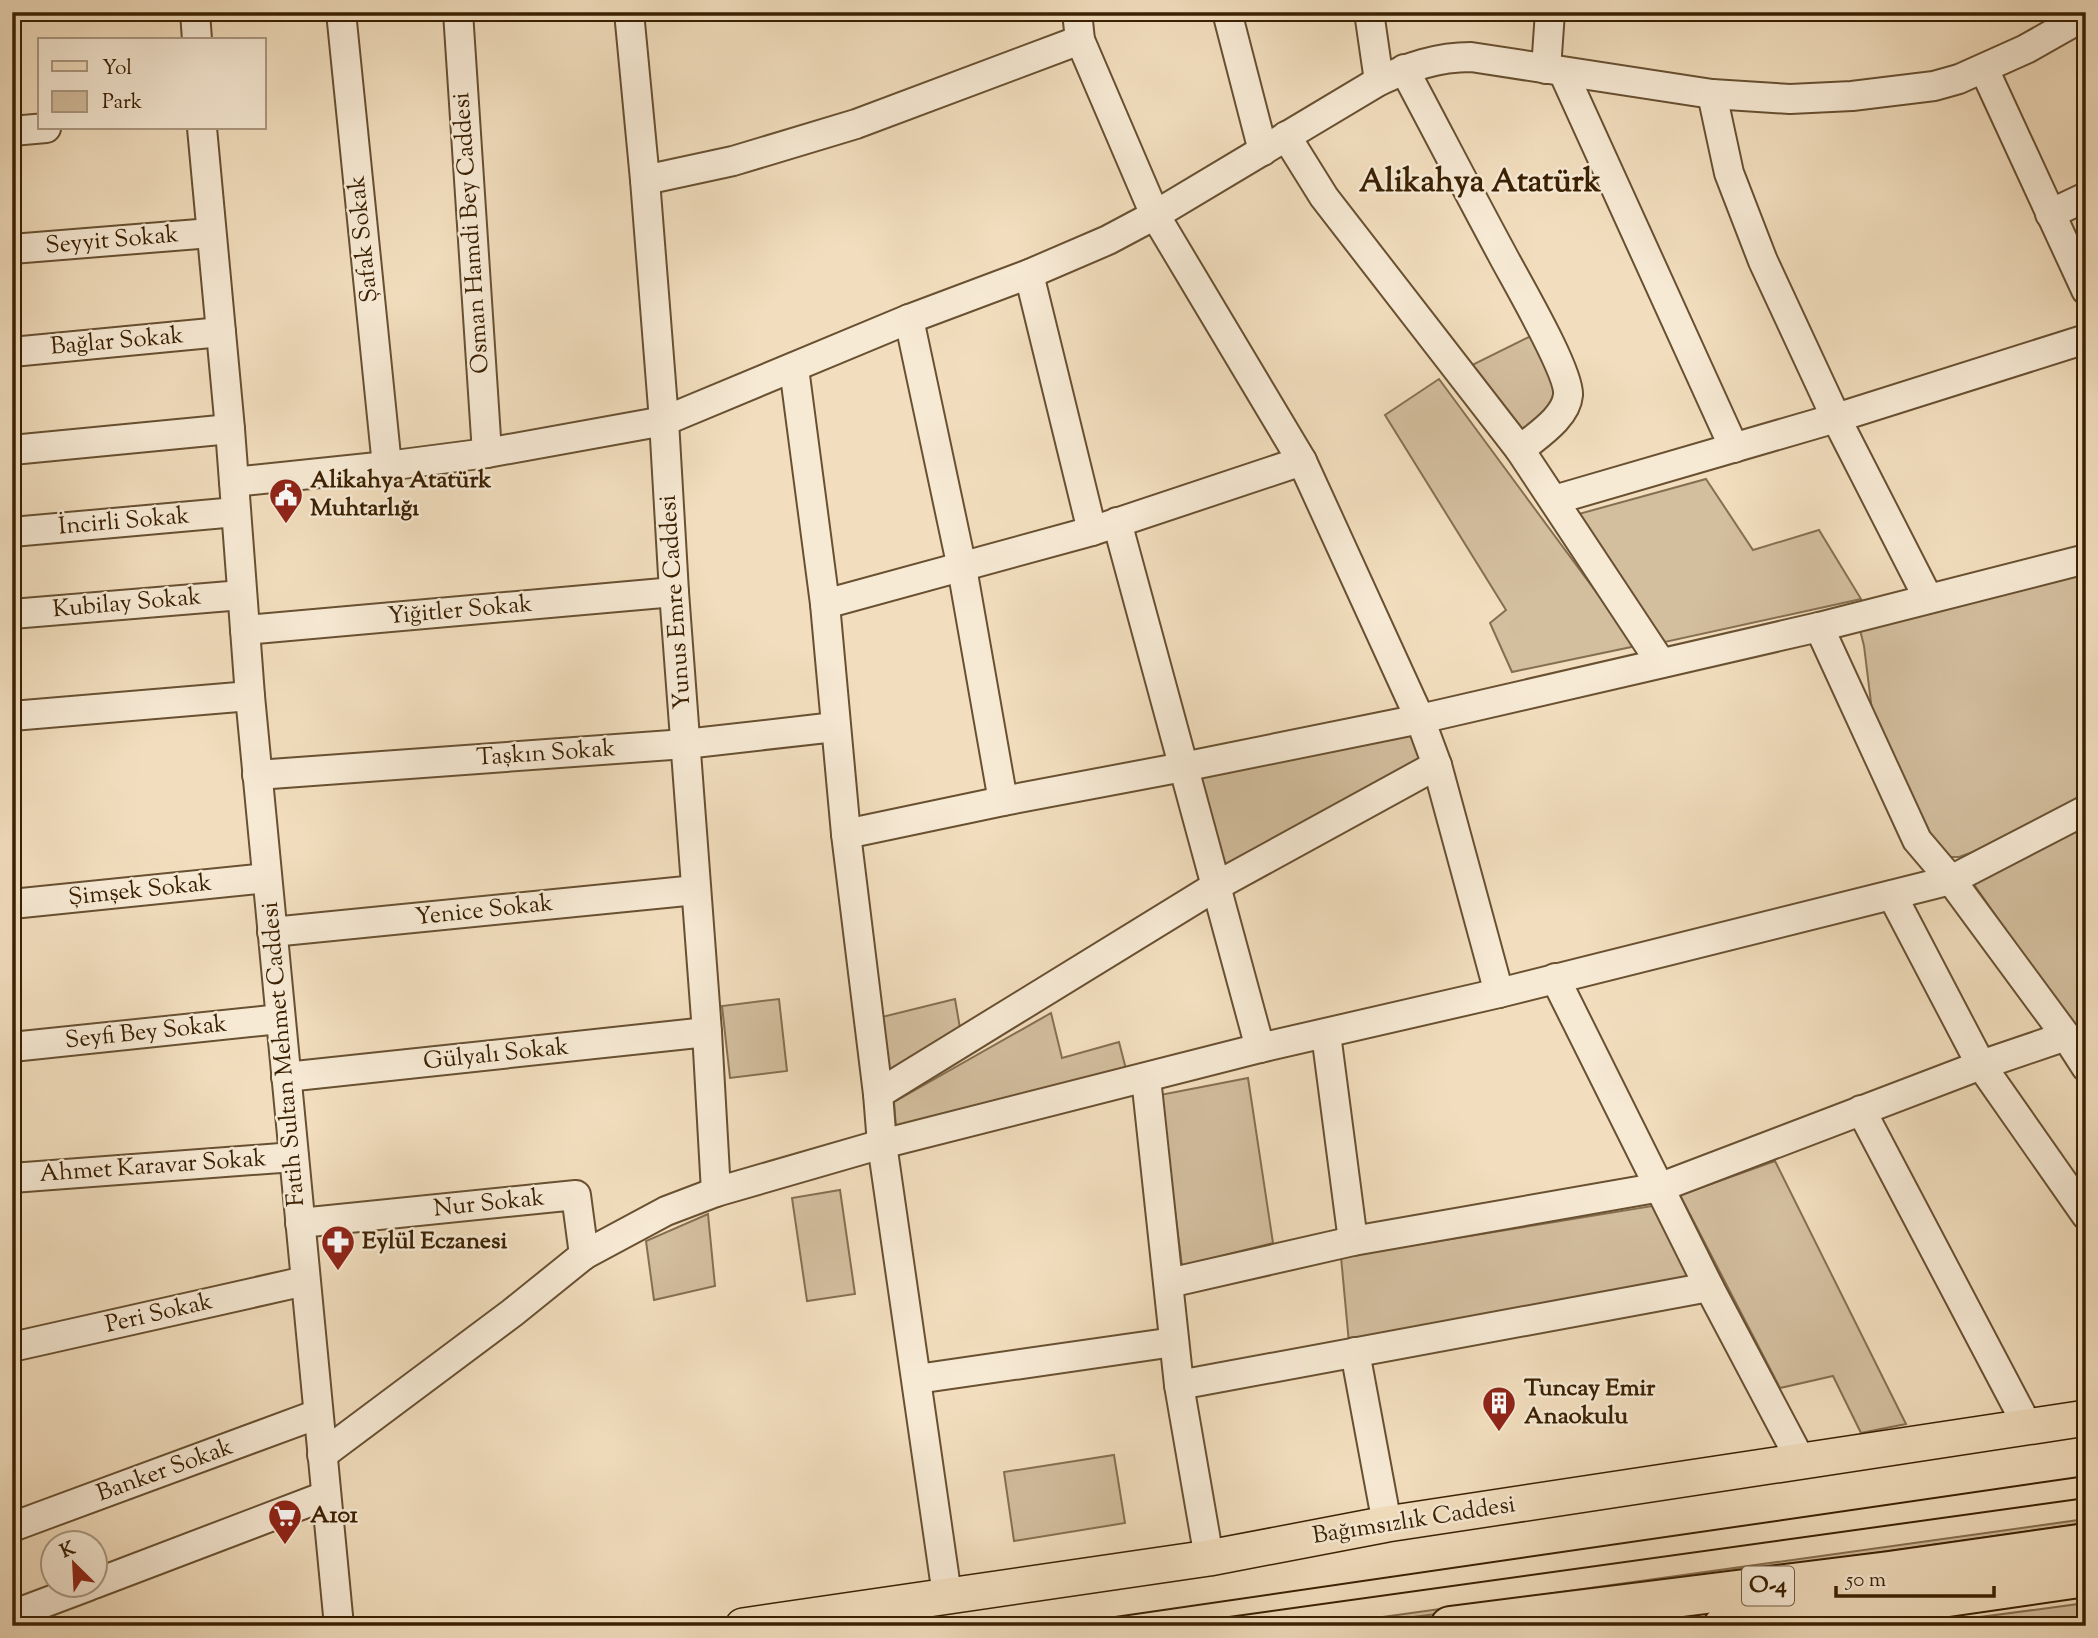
<svg xmlns="http://www.w3.org/2000/svg" width="2098" height="1638" viewBox="0 0 2098 1638" font-family="'Sorts Mill Goudy',serif">
	<style>
		.green { fill: #d3be9e; stroke: #866f50; stroke-width: 2 }
		.lines { fill: none; stroke-linecap: round; stroke-linejoin: round }
		.minor-casing { stroke: #685031; stroke-width: 32 }
		.major-casing { stroke: #3a2002; stroke-width: 38 }
		.highway-casing { stroke: #3a2002; stroke-width: 42 }
		.minor { stroke: #f7ead5; stroke-width: 28 }
		.major { stroke: #f2debe; stroke-width: 35 }
		.highway { stroke: #f2debe; stroke-width: 38 }
		.tram { stroke: #3a2002; stroke-width: 2 }
		.labels { text-anchor: middle; dominant-baseline: central; stroke-width: 5; stroke-linejoin: round; paint-order: stroke }
		.shield { fill: #f7ead5; stroke: #735d41; stroke-width: 2 }
		.shield-label { font-size: 23px; font-weight: bold; fill: #3a2002 }
		.street-label { font-size: 24px; fill: #3a2002; stroke: #f7ead5 }
		.poi-label { font-size: 24px; font-weight: bold; fill: #3a2002; stroke: #f7ead5; text-anchor: start }
		.district-label { font-size: 32px; font-weight: bold; fill: #3a2002; stroke: #f7ead5 }
	</style>
	<rect width="100%" height="100%" fill="#f2debe"/>
	<filter id="stains"><feTurbulence type="fractalNoise" baseFrequency=".00286" numOctaves="4"/><feColorMatrix values="0 0 0 0 .2 0 0 0 0 .09 0 0 0 0 .02 0 0 0 .5 -.17"/></filter>
	<radialGradient id="worn" r=".72"><stop offset=".6" stop-color="#630" stop-opacity="0"/><stop offset="1" stop-color="#630" stop-opacity=".3"/></radialGradient>
	<g class="green">
		<path d="M 2086,212 L 2086,267 C 2074,241 2072,237 2086,212 Z"/>
		<polygon points="1533,335 1557,384 1556,404 1522,433 1466,368"/>
		<polygon points="1439,379 1636,646 1512,672 1490,623 1506,610 1385,415"/>
		<polygon points="1706,479 1753,550 1819,530 1861,599 1665,642 1575,515"/>
		<polygon points="2086,572 2086,795 1973,852 1959,857 1943,857 1920,819 1873,719 1864,646 1859,626"/>
		<polygon points="1415,729 1424,762 1225,871 1201,778"/>
		<polygon points="2086,821 2086,1045 1973,883"/>
		<polygon points="779,999 787,1071 730,1078 722,1006"/>
		<polygon points="955,999 961,1034 888,1077 882,1017"/>
		<polygon points="1051,1013 1062,1058 1119,1042 1127,1073 896,1128 894,1102"/>
		<polygon points="1248,1078 1273,1243 1182,1266 1160,1095"/>
		<polygon points="1775,1161 1906,1424 1861,1433 1833,1376 1780,1388 1680,1195"/>
		<polygon points="840,1190 855,1294 807,1301 792,1198"/>
		<polygon points="1658,1205 1696,1283 1349,1343 1341,1257"/>
		<polygon points="708,1214 715,1286 654,1300 646,1241"/>
		<polygon points="1114,1455 1125,1523 1014,1541 1004,1472"/>
		<polygon points="2086,1519 2086,1523 1516,1604 1342,1626 1318,1626"/>
		<polygon points="2086,1603 2086,1626 1912,1626"/>
	</g>
	<g class="lines">
		<g class="minor-casing">
			<g id="minor">
				<polyline points="195,12 197,40"/>
				<polyline points="341,12 387,466"/>
				<polyline points="458,12 487,453"/>
				<polyline points="629,12 645,180 664,421 674,592 707,1032 716,1192"/>
				<polyline points="1077,12 1080,40 1155,215 1302,461 1420,719 1437,765 1499,993"/>
				<polyline points="1227,12 1263,151"/>
				<polyline points="1369,12 1379,81"/>
				<path d="M 1404,69 C 1437,131 1469,193 1502,254 C 1515,279 1570,372 1568,395 C 1566,418 1536,436 1520,450"/>
				<polyline points="1546,69 1550,12"/>
				<polyline points="1984,69 2086,290"/>
				<polyline points="1563,72 1734,448"/>
				<polyline points="1712,94 1729,173 1763,261 1836,418 1928,598"/>
				<polyline points="202,128 230,429 250,696 339,1626"/>
				<polyline points="12,131 46,128"/>
				<polyline points="1286,136 1324,197 1520,450 1661,663"/>
				<polyline points="645,180 733,161 856,124 1080,40"/>
				<polyline points="2050,214 2086,197"/>
				<polyline points="12,249 211,233"/>
				<polyline points="1029,274 1092,531"/>
				<polyline points="909,319 962,568 1003,801"/>
				<polyline points="12,352 221,332"/>
				<polyline points="794,368 825,604 846,834 878,1094 882,1144 947,1595"/>
				<polyline points="12,450 230,429"/>
				<path d="M 234,482 L 387,466 L 487,453 L 664,421 L 909,319 L 1029,274 L 1108,240 L 1155,215 L 1379,81 C 1409,67 1437,57 1471,57 L 1712,94 L 1790,99 L 1852,96 L 1934,86 L 1959,79 L 2026,49 L 2086,15"/>
				<polyline points="1554,500 1836,418 2086,339"/>
				<polyline points="1117,522 1260,1048"/>
				<polyline points="12,532 236,512"/>
				<polyline points="825,604 1092,531 1302,461"/>
				<polyline points="12,614 242,595"/>
				<polyline points="1819,627 1917,840 1951,880 2066,1036 2086,1067"/>
				<polyline points="245,630 674,592"/>
				<polyline points="12,716 250,696"/>
				<polyline points="257,775 685,744 835,727"/>
				<polyline points="846,834 1003,801 1183,767 1420,719 1819,627 2086,559"/>
				<polyline points="1892,895 1981,1065 2086,1215"/>
				<polyline points="12,904 267,878"/>
				<polyline points="272,932 696,890"/>
				<polyline points="1555,978 1709,1287 1801,1461"/>
				<polyline points="1326,1034 1353,1241"/>
				<polyline points="12,1047 280,1019"/>
				<polyline points="286,1077 707,1032"/>
				<polyline points="1146,1078 1179,1385 1209,1558"/>
				<polyline points="878,1094 1218,885 1437,765"/>
				<polyline points="1861,1110 2028,1427"/>
				<polyline points="12,1178 294,1157"/>
				<polyline points="300,1223 576,1195 584,1255"/>
				<polyline points="1169,1283 1353,1241 1661,1187 1981,1065 2066,1036"/>
				<polyline points="12,1347 305,1281"/>
				<polyline points="1355,1352 1387,1524"/>
				<polyline points="917,1379 1174,1342"/>
				<polyline points="1179,1385 1709,1287"/>
				<polyline points="322,1455 512,1313 584,1255 666,1211 716,1192 882,1144 1260,1048 1499,993 1951,880 2086,810"/>
				<polyline points="12,1527 318,1414"/>
				<polyline points="94,1584 325,1496"/>
				<polyline points="12,1615 89,1586"/>
			</g>
		</g>
		<g class="major-casing">
			<polyline id="major" points="743,1626 1209,1558 1387,1524 2086,1418"/>
		</g>
		<g class="highway-casing">
			<g id="highway">
				<polyline points="1450,1626 1889,1571 2086,1543"/>
				<polyline points="1723,1626 1893,1605 2086,1577"/>
			</g>
		</g>
		<use href="#minor" class="minor"/>
		<use href="#major" class="major"/>
		<use href="#highway" class="highway"/>
		<g class="tram">
			<polyline points="1053,1626 2086,1476"/>
			<polyline points="1164,1626 2086,1498"/>
		</g>
	</g>
	<defs>
		<g id="civic-pin" transform="scale(1.75)"><path d="M0 17L-7.5 6A9.5 9.5 0 1 1 7.5 6Z" fill="#8f2418" stroke="#f7ead5"/><path d="M-.6-6.5H3V-4.5H.6V-3L4-1V1h2V6H-6V1h2V-1L-.6-3ZM-1.2 2.5V6h2.4V2.5Z" fill="#fff"/></g>
		<g id="pharmacy-pin" transform="scale(1.75)"><path d="M0 17L-7.5 6A9.5 9.5 0 1 1 7.5 6Z" fill="#8f2418" stroke="#f7ead5"/><path d="M-2-6h4v4h4v4h-4v4h-4v-4h-4v-4h4Z" fill="#fff"/></g>
		<g id="building-pin" transform="scale(1.75)"><path d="M0 17L-7.5 6A9.5 9.5 0 1 1 7.5 6Z" fill="#8f2418" stroke="#f7ead5"/><path d="M-4-6H4V6H1V3H-1V6H-4ZM-2.5-4.3h1.7v1.8h-1.7ZM.8-4.3h1.7v1.8H.8ZM-2.5-1h1.7V.8h-1.7ZM.8-1h1.7V.8H.8Z" fill="#fff"/></g>
		<g id="supermarket-pin" transform="scale(1.75)"><path d="M0 17L-7.5 6A9.5 9.5 0 1 1 7.5 6Z" fill="#8f2418" stroke="#f7ead5"/><path d="M-6-5.5h2.5l.6 2H6L4.5 2H-2.5L-4.4-4H-6ZM-1.5 3.2a1.3 1.3 0 1 0 .1 0ZM3 3.2a1.3 1.3 0 1 0 .1 0Z" fill="#fff"/></g>
	</defs>
	<g fill-rule="evenodd">
		<use href="#civic-pin" x="286" y="495"/>
		<use href="#pharmacy-pin" x="338" y="1242"/>
		<use href="#building-pin" x="1499" y="1403"/>
		<use href="#supermarket-pin" x="285" y="1516"/>
	</g>
	<g class="labels">
		<rect class="shield" x="1742" y="1566.5" width="52" height="39" rx="5"/>
		<g class="shield-label">
			<text x="1768" y="1586">O-4</text>
		</g>
		<g class="street-label">
			<text transform="translate(472 233) rotate(-94)">Osman Hamdi Bey Caddesi</text>
			<text transform="translate(364 239) rotate(-96)">Şafak Sokak</text>
			<text transform="translate(112 241) rotate(-5)">Seyyit Sokak</text>
			<text transform="translate(117 342) rotate(-5)">Bağlar Sokak</text>
			<text transform="translate(124 522) rotate(-5)">İncirli Sokak</text>
			<text transform="translate(676 602) rotate(-94)">Yunus Emre Caddesi</text>
			<text transform="translate(127 604) rotate(-5)">Kubilay Sokak</text>
			<text transform="translate(460 611) rotate(-5)">Yiğitler Sokak</text>
			<text transform="translate(546 754) rotate(-4)">Taşkın Sokak</text>
			<text transform="translate(140 891) rotate(-6)">Şimşek Sokak</text>
			<text transform="translate(484 911) rotate(-6)">Yenice Sokak</text>
			<text transform="translate(146 1033) rotate(-6)">Seyfi Bey Sokak</text>
			<text transform="translate(284 1054) rotate(-95)">Fatih Sultan Mehmet Caddesi</text>
			<text transform="translate(496 1055) rotate(-6)">Gülyalı Sokak</text>
			<text transform="translate(153 1167) rotate(-4)">Ahmet Karavar Sokak</text>
			<text transform="translate(489 1204) rotate(-6)">Nur Sokak</text>
			<text transform="translate(159 1314) rotate(-13)">Peri Sokak</text>
			<text transform="translate(165 1471) rotate(-20)">Banker Sokak</text>
			<text transform="translate(1414 1521) rotate(-9)">Bağımsızlık Caddesi</text>
		</g>
		<g class="poi-label">
			<text x="310" y="481">Alikahya Atatürk<tspan x="310" dy="28">Muhtarlığı</tspan></text>
			<text x="362" y="1242">Eylül Eczanesi</text>
			<text x="1524" y="1389">Tuncay Emir<tspan x="1524" dy="28">Anaokulu</tspan></text>
			<text x="310" y="1516">A101</text>
		</g>
		<g class="district-label">
			<text x="1480" y="183">Alikahya Atatürk</text>
		</g>
	</g>
	<rect width="2098" height="1638" fill="none" stroke="#f2debe" stroke-width="42"/>
	<rect x="14" y="14" width="2070" height="1610" fill="none" stroke="#3a2002" stroke-width="3.5"/>
	<rect x="21" y="21" width="2056" height="1596" fill="none" stroke="#3a2002" stroke-width="2"/>
	<rect x="38" y="38" width="228" height="91" fill="#f7ead5" stroke="#ab9981" stroke-width="2"/>
	<rect x="52" y="61" width="35" height="10" fill="#f2debe" stroke="#ab9981" stroke-width="2"/>
	<text x="102" y="74" font-size="21" fill="#3a2002">Yol</text>
	<rect x="52" y="91" width="35" height="21" fill="#d3be9e" stroke="#ab9981" stroke-width="2"/>
	<text x="102" y="108" font-size="21" fill="#3a2002">Park</text>
	<g transform="translate(74 1564) rotate(336)"><circle r="33" fill="#f7ead5" stroke="#ab9981" stroke-width="2"/>
	<path d="M0-5L12 26L0 18L-12 26Z" fill="#8f2418"/>
	<text y="-10" font-size="19" font-weight="bold" text-anchor="middle" fill="#3a2002">K</text>
	</g>
	<path d="M1836 1586v10h158v-10" fill="none" stroke="#3a2002" stroke-width="3.5"/>
	<text x="1846" y="1586" font-size="21" fill="#3a2002" stroke="#f7ead5" stroke-width="5" paint-order="stroke">50 m</text>
	<rect width="100%" height="100%" filter="url(#stains)"/>
	<rect width="100%" height="100%" fill="url(#worn)"/>
</svg>
